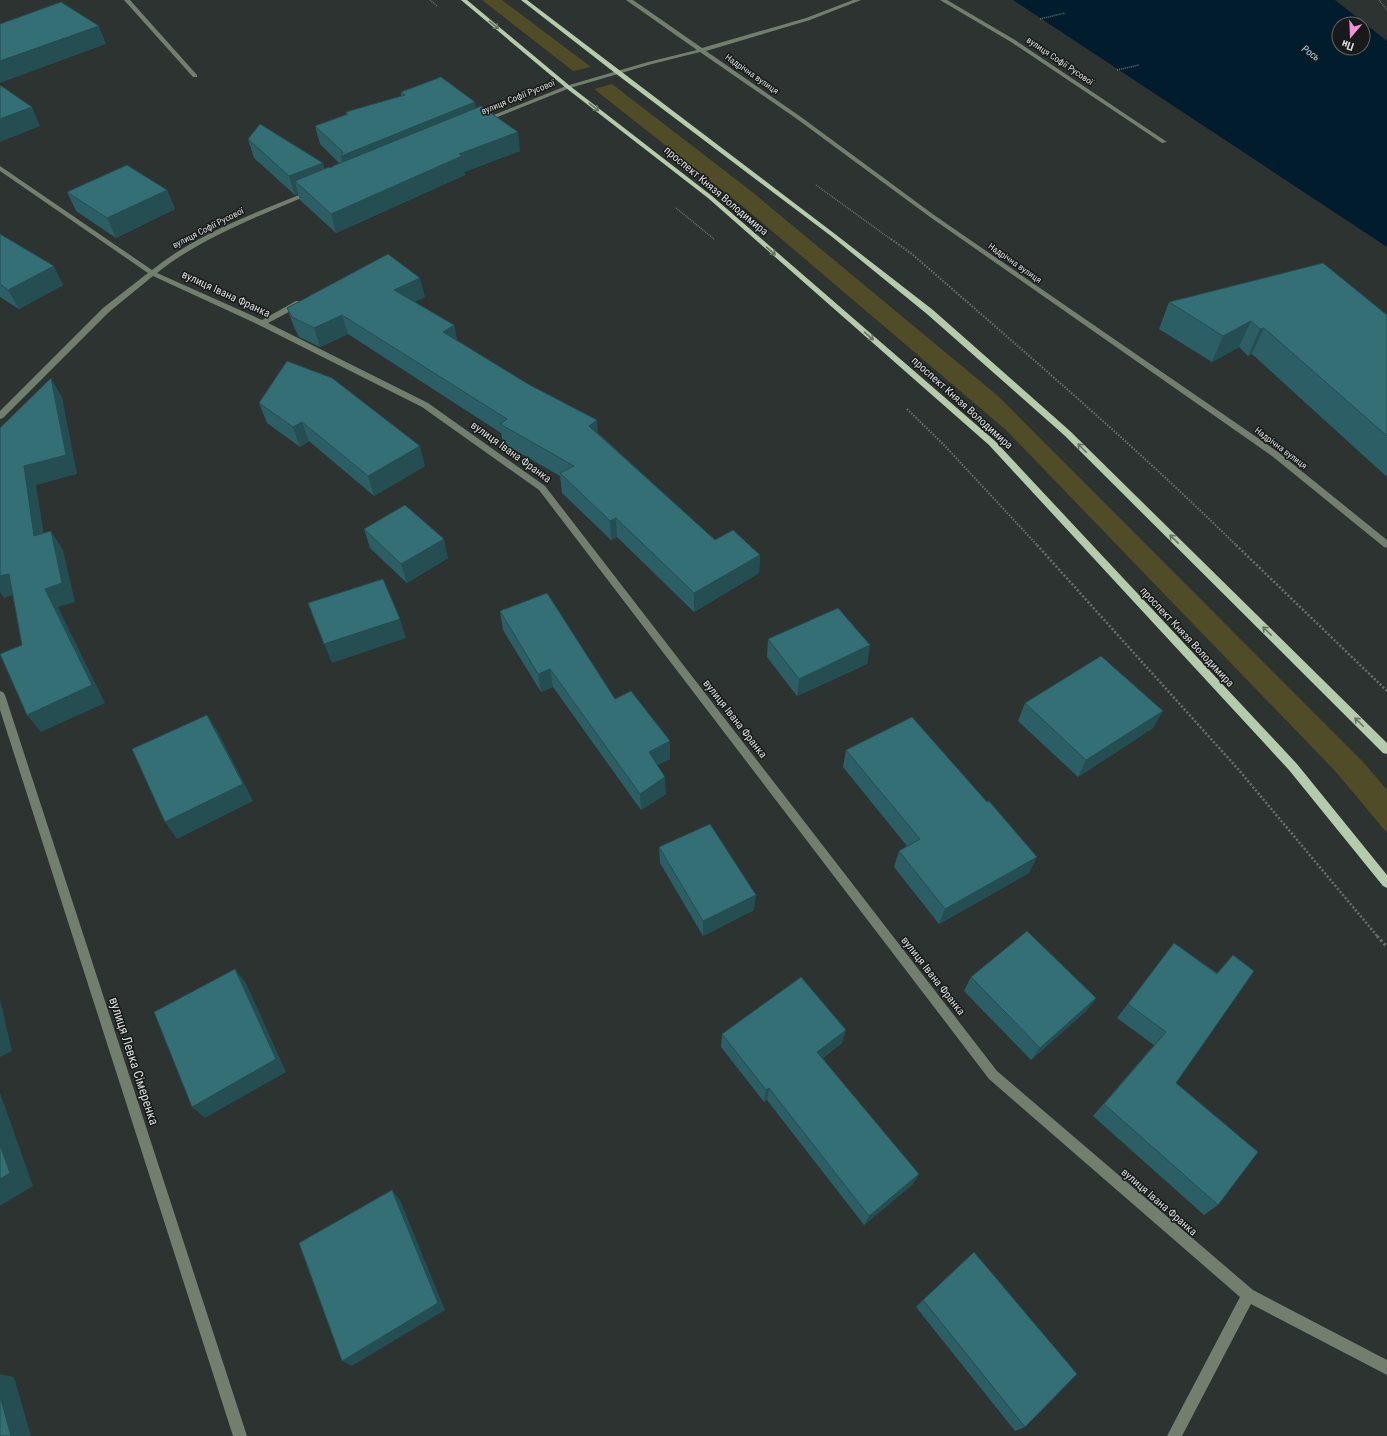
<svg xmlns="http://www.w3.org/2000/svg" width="1387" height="1436" viewBox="0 0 1387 1436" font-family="'Roboto Condensed',sans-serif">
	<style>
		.green { fill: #504c27 }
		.water { fill: #001c2d; fill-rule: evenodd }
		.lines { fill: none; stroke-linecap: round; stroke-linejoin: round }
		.path-far3 { stroke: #6b706e; stroke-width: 1.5; stroke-dasharray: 1 1; stroke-linecap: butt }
		.path-far2 { stroke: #6b706e; stroke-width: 2; stroke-dasharray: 1.5 1.5; stroke-linecap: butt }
		.path-far1 { stroke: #6b706e; stroke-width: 2.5; stroke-dasharray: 2 2; stroke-linecap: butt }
		.path { stroke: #6b706e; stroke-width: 3; stroke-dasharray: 2.5 2.5; stroke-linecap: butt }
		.minor { fill: #737f6e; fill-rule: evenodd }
		.major { fill: #b4ccab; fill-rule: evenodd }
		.wall { fill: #2c5f65 }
		.shaded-wall { fill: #244e52 }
		.building { fill: #336f75; stroke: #244e52 }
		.oneway { stroke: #667362 }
		.labels { text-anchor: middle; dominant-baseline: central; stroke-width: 3; stroke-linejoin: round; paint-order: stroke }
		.far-street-label { font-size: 9px; fill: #dbdedd; stroke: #171a19 }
		.far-water-label { font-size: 10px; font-style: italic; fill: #a3d8fc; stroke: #171a19 }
		.street-label { font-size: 11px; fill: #dbdedd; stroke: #171a19 }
		.near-street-label { font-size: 13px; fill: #dbdedd; stroke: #171a19 }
	</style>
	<rect width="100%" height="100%" fill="#2d3330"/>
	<g class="green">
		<polygon points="482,0 502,0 591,67 573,71"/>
		<polygon points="612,84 751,191 998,396 1364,763 1387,790 1387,833 1336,772 1006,430 745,208 594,89"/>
	</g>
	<path class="water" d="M 1013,0 L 1335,0 L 1387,41 L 1387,247 ZM 1339,24 L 1363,24 L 1363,48 L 1339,48 Z"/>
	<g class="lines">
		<g class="path-far3">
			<polyline points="430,0 437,6"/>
			<polyline points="1379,0 1387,10"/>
			<polyline points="1040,19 1065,13"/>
			<polyline points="1117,70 1139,65"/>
			<polyline points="816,185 892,240"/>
			<polyline points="676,208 714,239"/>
		</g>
		<g class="path-far2">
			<path d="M 891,239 L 912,254 C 1022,350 1133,444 1237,546"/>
			<polyline points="907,409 944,445 1038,546"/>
		</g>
		<g class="path-far1">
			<polyline points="1037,545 1238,769 1378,937"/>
			<polyline points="1236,545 1387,691"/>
		</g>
		<polyline class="path" points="1377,936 1387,947"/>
		<g class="minor">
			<polygon points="124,0 130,0 197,75 197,77 193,77"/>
			<polygon points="626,0 633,0 702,48 806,18 853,0 861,0 810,20 706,51 801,117 934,215 1278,452 1387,540 1387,548 1384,547 1272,456 930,217 797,119 700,52 652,64 570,88 485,122 481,122 481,120 566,86 648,62 697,50"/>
			<polygon points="940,0 947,0 1015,40 1167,142 1162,143 1011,42"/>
			<path d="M 0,166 L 152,270 C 198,233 255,213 309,191 L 313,191 L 313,193 C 260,216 203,236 157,273 L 262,320 L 296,301 L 302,301 L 302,305 L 268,323 L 428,403 L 545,486 L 997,1071 L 1253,1290 L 1387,1360 L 1387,1375 L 1251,1304 L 1182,1436 L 1167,1436 L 1240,1297 L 989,1079 L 539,490 L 422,407 L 259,325 L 153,276 L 109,312 L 3,418 L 0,419 L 0,411 L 103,308 L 148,273 L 0,171 Z"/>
			<polygon points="0,691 3,692 5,695 247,1436 233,1436 0,710"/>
		</g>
		<g class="major">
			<polygon points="461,0 467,0 570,86 712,196 995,441 1297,764 1387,875 1387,888 1383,886 1289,770 989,445 708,198 566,88"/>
			<polygon points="521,0 527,0 835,234 933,310 1070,431 1387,743 1387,754 1383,753 1064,435 927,314 831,236 615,73"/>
		</g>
	</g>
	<g class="wall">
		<polygon points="401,92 476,108 520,151 464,172 465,175 336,233 300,200 298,194 295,195 254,158 248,139 323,163 324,169 331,168 339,163 320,144 315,126 346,115 346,112 401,96"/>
		<polygon points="167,190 175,209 116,238 76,211 67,192"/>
		<polygon points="0,234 63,285 19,309 0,297"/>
		<polygon points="425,297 414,302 454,325 457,340 598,433 715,540 760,555 759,573 694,612 617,537 611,540 562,493 560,476 503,443 501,433 348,334 320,347 299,337 294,327 287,308"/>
		<polygon points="1169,302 1387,315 1387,477 1252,354 1248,356 1239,347 1212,362 1159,329"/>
		<polygon points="259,403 425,466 374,496 309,441 300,447 267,423"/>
		<polygon points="364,529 448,558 407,583 370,548"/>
		<polygon points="500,611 615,699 670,759 657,765 666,794 641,810 553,687 541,692 503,630"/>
		<polygon points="768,639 870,645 867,664 797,696 767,657"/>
		<polygon points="1025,703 1153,728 1078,777 1018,721"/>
		<polygon points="846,750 987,802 1029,873 939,924 894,867 899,851 907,846 843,767"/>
		<polygon points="659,847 754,910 703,936 660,863"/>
		<polygon points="1174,943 1217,973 1233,955 1176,1083 1218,1205 1204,1215 1093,1116 1154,1045 1117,1018"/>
		<polygon points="971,977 1096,998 1086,1011 1031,1060 964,991"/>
		<polygon points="722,1034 842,1043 823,1058 913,1184 864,1225 767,1100 764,1102 721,1047"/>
		<polygon points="923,1300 1025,1427 1015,1431 916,1307"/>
	</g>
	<g class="shaded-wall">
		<polygon points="99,26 106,44 0,83 0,61"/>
		<polygon points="475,102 478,120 345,175 341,156"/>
		<polygon points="32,107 40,126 0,142 0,119"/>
		<polygon points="518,132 520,151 464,172 465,175 336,233 331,214 459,154"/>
		<polygon points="323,163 328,182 295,181 298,194 295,195 289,176"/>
		<polygon points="167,190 175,209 116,238 107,218"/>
		<polygon points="54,266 63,285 19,309 8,290"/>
		<polygon points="420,278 425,297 398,310 394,290"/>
		<polygon points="342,315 348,334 320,347 314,328"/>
		<polygon points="1251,321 1239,347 1212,362 1223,336"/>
		<polygon points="454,325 458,344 443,332"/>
		<polygon points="1264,328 1252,354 1248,356 1260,329"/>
		<polygon points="51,378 62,397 77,474 36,485 47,555 34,536 24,466"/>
		<polygon points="597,420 598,440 589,426"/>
		<polygon points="302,422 309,441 300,447 293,427"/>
		<polygon points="420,446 425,466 374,496 368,476"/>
		<polygon points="616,518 617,537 611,540 610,521"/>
		<polygon points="51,531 63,550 75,602 58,607 105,703 41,732 27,715 45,589"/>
		<polygon points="444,539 448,558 407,583 401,564"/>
		<polygon points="760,555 759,573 694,612 694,593"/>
		<polygon points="9,574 22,592 4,598 0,592 0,576"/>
		<polygon points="400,619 406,638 332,663 324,644"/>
		<polygon points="870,645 867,664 797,696 799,679"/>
		<polygon points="550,669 553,687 541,692 538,674"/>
		<polygon points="1163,711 1153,728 1078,777 1086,760"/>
		<polygon points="207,715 218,732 253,801 177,839 165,822"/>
		<polygon points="670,741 670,759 650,769 649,752"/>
		<polygon points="665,777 666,794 641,810 640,794"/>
		<polygon points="1037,857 1029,873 939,924 945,909"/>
		<polygon points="756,895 754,910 703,936 703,921"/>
		<polygon points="235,969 246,983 286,1072 205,1118 192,1107"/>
		<polygon points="1096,998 1086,1011 1031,1060 1040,1048"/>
		<polygon points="0,999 12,1051 0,1057"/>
		<polygon points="846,1030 842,1043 814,1064 817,1052"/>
		<polygon points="769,1088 767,1100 764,1102 766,1090"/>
		<polygon points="0,1093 33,1186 0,1206"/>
		<polygon points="919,1174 913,1184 864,1225 869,1216"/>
		<polygon points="392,1190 400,1200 445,1310 352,1366 342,1361"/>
		<polygon points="0,1374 14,1377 31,1436 11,1436 0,1396"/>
	</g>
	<g class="building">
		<polygon points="61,2 99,26 0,61 0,24"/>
		<polygon points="441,77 475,102 341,156 343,152 315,126 348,114 346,112 405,95 401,92"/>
		<polygon points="0,85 32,107 0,119"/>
		<polygon points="481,106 518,132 459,154 462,156 331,214 295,181 329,167 331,168 333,166"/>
		<polygon points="260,124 323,163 289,176 248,139"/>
		<polygon points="127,165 167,190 107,218 67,192"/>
		<polygon points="0,234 54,266 8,290 0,284"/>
		<polygon points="388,254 420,278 394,290 454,325 443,332 528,384 597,420 589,426 715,540 733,530 760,555 694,593 616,518 610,521 560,473 574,466 500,424 507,419 342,315 314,328 292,317 287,308"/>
		<polygon points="1323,263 1387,315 1387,436 1264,328 1260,329 1251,321 1223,336 1169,302"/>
		<polygon points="287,361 332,378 420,446 368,476 302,422 293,427 259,403"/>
		<polygon points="51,378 66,455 24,466 34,536 51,531 62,583 45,589 92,685 27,715 0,654 22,645 9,574 0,576 0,428"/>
		<polygon points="405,505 444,539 401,564 364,529"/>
		<polygon points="383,579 400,619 324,644 308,603"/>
		<polygon points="547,593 615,699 631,691 670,741 649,752 665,777 640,794 550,669 538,674 500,611"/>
		<polygon points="838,608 870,645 799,679 768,639"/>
		<polygon points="1101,656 1163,711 1086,760 1025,703"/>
		<polygon points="207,715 243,784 165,822 132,749"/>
		<polygon points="912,717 987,802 989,801 1037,857 945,909 899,851 920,839 846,750"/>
		<polygon points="710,824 756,895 703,921 659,847"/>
		<polygon points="1027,931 1096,998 1040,1048 971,977"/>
		<polygon points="1174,943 1217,974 1233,955 1254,971 1176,1083 1258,1152 1218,1205 1104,1104 1166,1032 1128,1004"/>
		<polygon points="235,969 276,1059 192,1107 154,1012"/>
		<polygon points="801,977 846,1030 817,1052 919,1174 869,1216 769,1088 766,1090 722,1034"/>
		<polygon points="0,1145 10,1173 0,1179"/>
		<polygon points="392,1190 438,1303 342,1361 299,1243"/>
		<polygon points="974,1252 1077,1374 1025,1427 923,1300"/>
		<polygon points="0,1396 11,1436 0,1436"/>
	</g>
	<defs><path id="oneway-shaft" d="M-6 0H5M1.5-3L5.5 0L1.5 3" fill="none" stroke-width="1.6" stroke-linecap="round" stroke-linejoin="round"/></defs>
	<g class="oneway">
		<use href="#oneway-shaft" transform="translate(494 25) rotate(40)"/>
		<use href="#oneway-shaft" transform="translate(594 107) rotate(38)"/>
		<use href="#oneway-shaft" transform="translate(771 251) rotate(41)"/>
		<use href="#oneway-shaft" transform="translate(869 336) rotate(41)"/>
		<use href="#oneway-shaft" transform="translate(1082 448) rotate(-135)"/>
		<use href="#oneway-shaft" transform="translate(1174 539) rotate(-135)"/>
		<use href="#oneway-shaft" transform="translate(1267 631) rotate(-135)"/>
		<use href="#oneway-shaft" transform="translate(1359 722) rotate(-135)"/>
	</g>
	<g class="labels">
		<g class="far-street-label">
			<text transform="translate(1060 61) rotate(34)">вулиця Софії Русової</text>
			<text transform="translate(752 74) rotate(35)">Надрічна вулиця</text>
			<text transform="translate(518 97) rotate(-22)">вулиця Софії Русової</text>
			<text transform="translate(208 228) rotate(-27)">вулиця Софії Русової</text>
			<text transform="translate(1015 263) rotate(35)">Надрічна вулиця</text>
			<text transform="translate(1281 448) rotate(37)">Надрічна вулиця</text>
		</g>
		<g class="far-water-label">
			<text transform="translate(1311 53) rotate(35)">Рось</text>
		</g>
		<g class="street-label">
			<text transform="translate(716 191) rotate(40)">проспект Князя Володимира</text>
			<text transform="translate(226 294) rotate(25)">вулиця Івана Франка</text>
			<text transform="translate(962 403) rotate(42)">проспект Князя Володимира</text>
			<text transform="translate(511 452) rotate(36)">вулиця Івана Франка</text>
			<text transform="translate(1187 637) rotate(47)">проспект Князя Володимира</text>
			<text transform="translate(735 719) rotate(52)">вулиця Івана Франка</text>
			<text transform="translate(933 976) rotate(52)">вулиця Івана Франка</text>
			<text transform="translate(1159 1202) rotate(41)">вулиця Івана Франка</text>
		</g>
		<g class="near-street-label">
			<text transform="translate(134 1061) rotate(72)">вулиця Левка Сімеренка</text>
		</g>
	</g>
	<g transform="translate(1351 36) rotate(199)"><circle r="19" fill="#171a19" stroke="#656867"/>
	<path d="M0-3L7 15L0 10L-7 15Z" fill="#f391d6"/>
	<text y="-6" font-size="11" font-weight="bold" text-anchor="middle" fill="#dbdedd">Пн</text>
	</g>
</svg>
